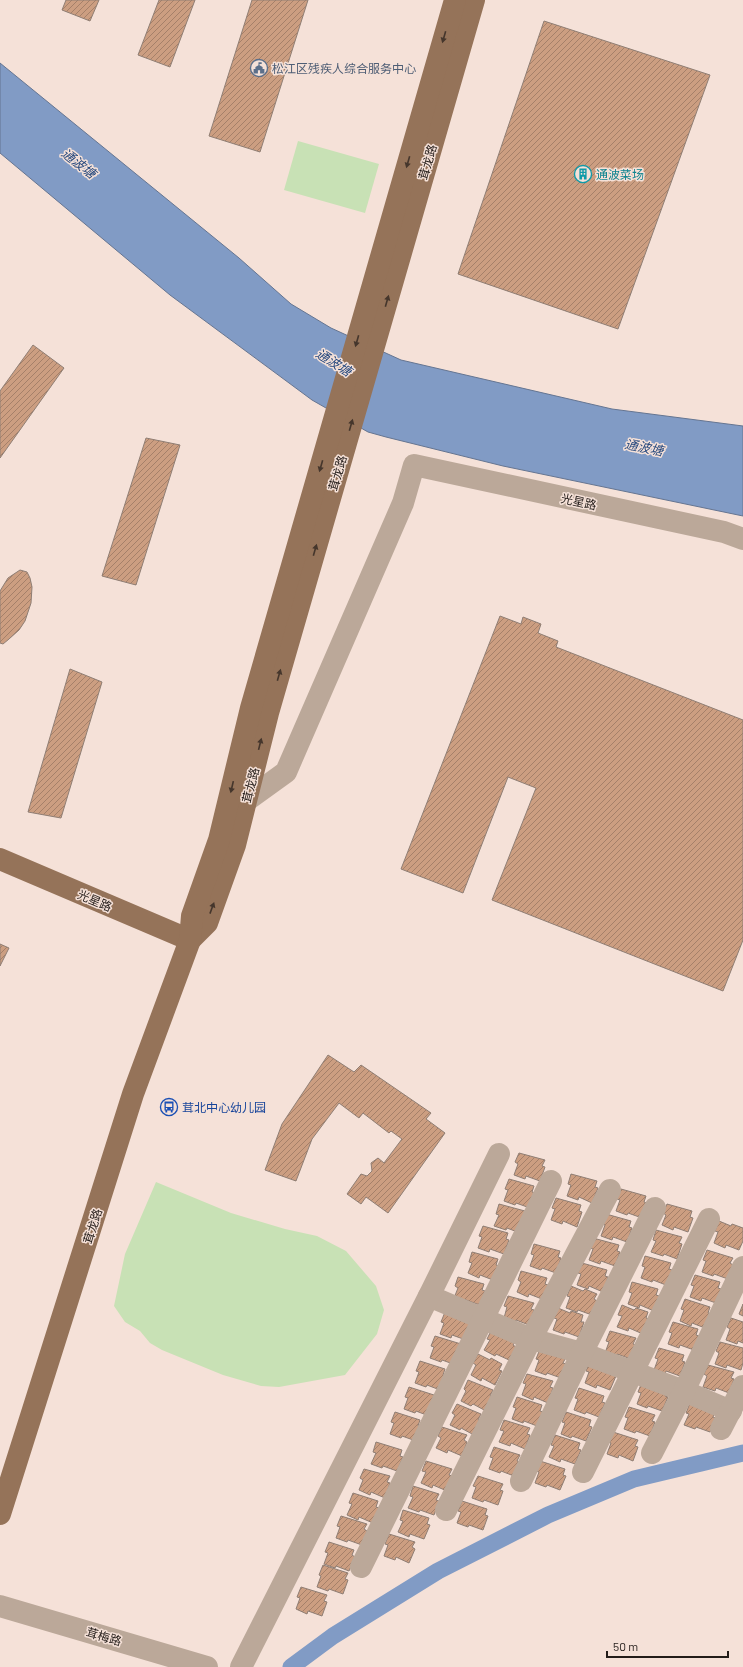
<svg xmlns="http://www.w3.org/2000/svg" width="743" height="1667" viewBox="0 0 743 1667" font-family="Barlow,'Noto Sans SC',sans-serif">
	<style>
		.pitch { fill: #c8e1b5 }
		.water { fill: #819bc5; stroke: #657591 }
		.lines { fill: none; stroke-linecap: round; stroke-linejoin: round }
		.canal { stroke: #819bc5; stroke-width: 17 }
		.building { fill: url(#building-hatch); stroke: #8f7e74 }
		.minor { stroke: #bba899; stroke-width: 22 }
		.major { stroke: #957359; stroke-width: 22 }
		.oneway { fill: #45362c }
		.labels { text-anchor: middle; dominant-baseline: central; stroke-width: 3; stroke-linejoin: round; paint-order: stroke }
		.service-label { font-size: 12px; fill: #4e5e75; stroke: #f5e1d8; text-anchor: start }
		.street-label { font-size: 12px; fill: #231c19; stroke: #f5e1d8 }
		.culture-label { font-size: 12px; fill: #0d838f; stroke: #f5e1d8; text-anchor: start }
		.transit-label { font-size: 12px; fill: #164399; stroke: #f5e1d8; text-anchor: start }
		.water-label { font-size: 13px; font-style: italic; fill: #27497e; stroke: #f5e1d8 }
	</style>
	<defs>
		<pattern id="building-hatch" width="6" height="6" patternUnits="userSpaceOnUse"><rect width="6" height="6" fill="#cc9e81"/><path d="M-1 1l2-2M0 6l6-6M5 7l2-2" fill="none" stroke="#a58069"/></pattern>
	</defs>
	<rect width="100%" height="100%" fill="#f5e1d8"/>
	<g class="pitch">
		<polygon points="298,141 379,164 365,213 284,190"/>
		<polygon points="156,1182 231,1213 285,1229 317,1236 346,1251 376,1286 384,1310 377,1334 345,1375 279,1387 261,1386 223,1375 162,1350 150,1343 140,1331 125,1322 114,1306 125,1254"/>
	</g>
	<polygon class="water" points="0,63 239,258 291,304 331,328 401,360 612,409 743,426 743,516 503,466 386,437 368,432 312,400 170,295 0,153"/>
	<g class="lines">
		<polyline class="canal" points="291,1667 333,1636 438,1571 548,1515 634,1479 743,1453"/>
	</g>
	<g class="building">
		<polygon points="66,0 99,0 90,21 62,10"/>
		<polygon points="159,0 195,0 170,67 138,55"/>
		<polygon points="252,0 308,0 260,152 209,136"/>
		<polygon points="544,21 710,75 618,329 458,274"/>
		<polygon points="33,345 64,368 0,458 0,391"/>
		<polygon points="146,438 180,445 136,585 102,576"/>
		<polygon points="20,570 27,572 30,578 32,587 31,603 25,621 19,630 9,639 3,644 0,643 0,591 8,578"/>
		<polygon points="500,616 521,624 523,617 541,624 538,633 558,641 556,647 743,720 743,940 723,991 492,900 536,788 508,777 463,893 401,869"/>
		<polygon points="70,669 102,682 61,818 28,812"/>
		<polygon points="0,944 9,948 0,966"/>
		<polygon points="328,1055 354,1072 361,1065 431,1113 426,1119 445,1133 388,1213 366,1197 361,1204 347,1194 361,1174 367,1176 372,1171 371,1163 378,1158 384,1163 402,1139 391,1131 389,1133 363,1113 359,1118 339,1103 312,1139 296,1181 265,1170 282,1124"/>
		<polygon points="519,1153 545,1160 542,1166 545,1167 540,1181 526,1176 525,1179 514,1175 518,1164 515,1162"/>
		<polygon points="571,1174 597,1181 595,1187 598,1188 592,1203 579,1197 578,1200 567,1196 571,1185 568,1184"/>
		<polygon points="509,1179 534,1186 532,1192 535,1193 530,1208 516,1203 515,1205 504,1201 508,1190 505,1189"/>
		<polygon points="621,1189 646,1196 644,1202 647,1203 642,1218 628,1213 627,1215 616,1211 620,1200 617,1199"/>
		<polygon points="556,1198 581,1205 579,1211 582,1212 577,1227 563,1221 562,1224 551,1220 555,1209 552,1208"/>
		<polygon points="499,1204 525,1211 520,1233 507,1228 506,1230 494,1226 499,1215 496,1214"/>
		<polygon points="667,1204 692,1211 690,1217 693,1218 688,1232 674,1227 673,1230 662,1225 666,1215 663,1213"/>
		<polygon points="606,1214 631,1221 629,1227 632,1228 627,1242 613,1237 612,1240 601,1236 605,1225 602,1223"/>
		<polygon points="719,1221 731,1226 732,1224 743,1228 743,1241 739,1250 726,1245 725,1248 714,1243 718,1232 715,1231"/>
		<polygon points="483,1226 508,1233 506,1239 509,1240 504,1254 490,1249 489,1252 478,1248 482,1237 479,1236"/>
		<polygon points="656,1230 682,1237 679,1243 682,1244 677,1259 664,1254 663,1256 651,1252 656,1241 653,1240"/>
		<polygon points="593,1238 619,1245 617,1251 620,1252 615,1266 601,1261 600,1264 589,1260 593,1249 590,1248"/>
		<polygon points="534,1244 560,1251 558,1257 561,1258 556,1273 542,1268 541,1270 530,1266 534,1255 531,1254"/>
		<polygon points="707,1250 733,1258 730,1263 733,1265 728,1279 714,1274 713,1276 702,1272 706,1261 703,1260"/>
		<polygon points="472,1252 498,1259 496,1265 499,1266 493,1280 480,1275 479,1278 468,1273 472,1263 469,1262"/>
		<polygon points="645,1256 671,1263 669,1269 672,1270 666,1285 653,1280 652,1282 641,1278 645,1267 642,1266"/>
		<polygon points="582,1263 607,1270 605,1276 608,1277 603,1292 589,1286 588,1289 577,1285 581,1274 578,1273"/>
		<polygon points="521,1271 547,1278 545,1284 548,1285 542,1299 529,1294 528,1297 517,1292 521,1282 518,1280"/>
		<polygon points="695,1275 720,1282 718,1288 721,1289 716,1303 702,1298 701,1301 690,1297 694,1286 691,1285"/>
		<polygon points="458,1277 484,1284 482,1290 485,1291 480,1305 466,1300 454,1298 458,1288 455,1286"/>
		<polygon points="632,1282 658,1289 656,1295 659,1296 654,1311 640,1305 639,1308 628,1304 632,1293 629,1292"/>
		<polygon points="571,1286 583,1291 585,1289 597,1294 594,1299 597,1301 592,1315 578,1310 577,1312 566,1308 570,1297 567,1296"/>
		<polygon points="508,1296 534,1303 531,1309 534,1310 529,1325 516,1320 515,1322 504,1318 507,1307 504,1306"/>
		<polygon points="685,1299 710,1307 708,1313 711,1314 705,1328 692,1323 691,1326 680,1321 684,1310 681,1309"/>
		<polygon points="743,1304 743,1316 739,1314"/>
		<polygon points="622,1305 634,1310 636,1308 648,1312 646,1318 649,1319 643,1334 629,1328 628,1331 617,1327 622,1316 618,1315"/>
		<polygon points="558,1308 570,1313 571,1311 583,1315 581,1322 584,1322 579,1337 565,1332 564,1334 553,1330 557,1319 554,1318"/>
		<polygon points="445,1312 470,1319 466,1340 452,1335 451,1338 440,1334 444,1323 441,1322"/>
		<polygon points="731,1318 743,1322 743,1343 738,1341 737,1344 726,1340 730,1329 727,1327"/>
		<polygon points="673,1322 698,1329 696,1335 699,1336 694,1350 680,1345 679,1348 668,1344 672,1333 669,1332"/>
		<polygon points="492,1329 516,1340 513,1345 516,1347 509,1360 496,1354 495,1356 484,1350 490,1340 487,1339"/>
		<polygon points="610,1331 636,1338 633,1344 636,1345 631,1359 617,1354 617,1357 605,1353 609,1342 606,1341"/>
		<polygon points="435,1336 461,1344 456,1365 442,1360 441,1362 430,1358 434,1347 431,1346"/>
		<polygon points="720,1342 743,1348 743,1363 741,1370 727,1365 726,1368 715,1364 719,1353 716,1351"/>
		<polygon points="659,1348 684,1355 682,1361 685,1362 680,1376 666,1371 665,1374 654,1370 658,1359 655,1358"/>
		<polygon points="540,1349 566,1357 563,1363 566,1364 561,1378 547,1373 546,1375 535,1371 539,1360 536,1359"/>
		<polygon points="478,1354 490,1360 491,1358 502,1364 499,1370 502,1371 495,1385 482,1378 481,1381 471,1375 476,1365 473,1363"/>
		<polygon points="420,1361 445,1369 443,1375 446,1376 440,1390 427,1385 426,1387 415,1383 419,1372 416,1371"/>
		<polygon points="590,1361 616,1376 610,1390 597,1385 596,1388 585,1383 589,1372 586,1371"/>
		<polygon points="708,1365 734,1372 731,1378 734,1379 729,1393 716,1388 715,1391 703,1387 707,1376 704,1374"/>
		<polygon points="527,1374 553,1381 550,1387 553,1388 548,1403 534,1397 533,1400 522,1395 526,1384 523,1383"/>
		<polygon points="468,1380 493,1390 490,1396 493,1397 486,1411 473,1404 471,1406 461,1401 466,1391 464,1389"/>
		<polygon points="642,1382 667,1390 665,1396 668,1397 662,1411 648,1406 647,1408 637,1404 641,1393 638,1392"/>
		<polygon points="409,1387 434,1395 429,1416 416,1411 415,1413 404,1409 408,1398 405,1397"/>
		<polygon points="579,1388 604,1396 602,1402 605,1403 599,1417 586,1412 585,1414 574,1410 578,1399 575,1398"/>
		<polygon points="517,1397 542,1405 540,1411 543,1412 537,1426 524,1421 523,1423 512,1419 516,1408 513,1407"/>
		<polygon points="690,1403 715,1411 713,1417 716,1418 710,1432 696,1427 695,1429 684,1425 689,1414 686,1413"/>
		<polygon points="457,1404 481,1414 478,1420 481,1421 474,1435 461,1428 460,1430 450,1425 455,1415 452,1413"/>
		<polygon points="629,1407 655,1415 652,1421 655,1422 650,1436 636,1431 635,1433 624,1429 628,1418 625,1417"/>
		<polygon points="395,1412 420,1420 418,1426 421,1427 416,1441 402,1436 401,1438 390,1434 394,1423 391,1422"/>
		<polygon points="566,1412 591,1420 589,1426 592,1427 586,1441 572,1436 571,1438 561,1434 565,1423 562,1422"/>
		<polygon points="504,1420 530,1428 527,1434 530,1435 525,1449 511,1443 510,1446 499,1442 504,1431 500,1430"/>
		<polygon points="442,1427 467,1435 464,1440 467,1442 462,1456 448,1450 447,1453 436,1448 441,1438 438,1436"/>
		<polygon points="613,1432 638,1440 635,1446 638,1447 633,1461 619,1455 618,1458 607,1454 611,1443 608,1442"/>
		<polygon points="555,1435 580,1443 578,1449 581,1450 575,1464 561,1459 560,1462 549,1457 554,1446 551,1445"/>
		<polygon points="376,1442 402,1450 400,1456 403,1457 397,1471 383,1466 382,1468 371,1464 376,1453 373,1452"/>
		<polygon points="494,1447 520,1455 517,1461 520,1462 514,1476 501,1471 500,1473 489,1469 493,1458 490,1457"/>
		<polygon points="426,1461 452,1469 449,1475 452,1476 447,1491 433,1485 432,1488 421,1483 426,1472 422,1471"/>
		<polygon points="540,1461 565,1469 563,1475 566,1476 560,1490 547,1485 546,1487 535,1483 539,1472 536,1471"/>
		<polygon points="364,1469 390,1476 387,1482 390,1483 385,1498 371,1492 370,1495 359,1490 363,1480 360,1478"/>
		<polygon points="478,1476 503,1484 500,1490 503,1491 498,1505 484,1500 483,1502 472,1498 476,1487 473,1486"/>
		<polygon points="413,1486 439,1494 436,1500 439,1501 434,1515 420,1510 419,1512 408,1508 413,1497 410,1496"/>
		<polygon points="353,1493 378,1501 376,1507 379,1508 373,1523 359,1517 358,1520 347,1515 352,1504 349,1503"/>
		<polygon points="462,1501 487,1509 485,1515 488,1516 483,1530 469,1525 468,1527 457,1523 461,1512 458,1511"/>
		<polygon points="403,1510 429,1518 427,1524 430,1525 424,1539 410,1534 409,1537 398,1532 403,1521 400,1520"/>
		<polygon points="341,1516 367,1524 364,1529 367,1531 362,1545 348,1540 347,1542 336,1538 340,1527 337,1526"/>
		<polygon points="389,1534 415,1542 412,1547 415,1549 409,1563 396,1557 395,1560 384,1556 388,1545 385,1544"/>
		<polygon points="329,1542 354,1550 352,1555 355,1557 349,1571 336,1566 335,1568 324,1564 328,1553 325,1552"/>
		<polygon points="323,1565 348,1573 345,1579 348,1580 343,1594 329,1589 328,1591 317,1587 321,1576 319,1575"/>
		<polygon points="301,1587 327,1595 324,1601 327,1602 322,1616 308,1611 307,1614 296,1609 300,1598 297,1597"/>
	</g>
	<g class="lines">
		<g class="minor">
			<polyline points="246,801 286,772 403,503 414,465 724,532 743,539"/>
			<polyline points="429,1296 531,1339 582,1353 684,1391 731,1411"/>
			<polyline points="721,1429 743,1386"/>
			<polyline points="652,1453 684,1391 743,1267"/>
			<polyline points="583,1472 709,1219"/>
			<polyline points="521,1481 582,1353 655,1208"/>
			<polyline points="446,1510 531,1339 610,1190"/>
			<polyline points="361,1567 551,1181"/>
			<polyline points="0,1606 207,1667"/>
			<polyline points="241,1667 431,1292 499,1154"/>
		</g>
		<g class="major">
			<polyline points="0,859 190,940"/>
			<polyline points="190,940 207,923 235,845 268,713 474,0"/>
			<polyline points="0,1514 133,1094 190,940 192,916 219,840 251,708 455,0"/>
		</g>
	</g>
	<defs><path id="oneway-solid" d="M-6-.8H1V-3.2L6.5 0L1 3.2V.8H-6Z"/></defs>
	<g class="oneway">
		<use href="#oneway-solid" transform="translate(444 37) rotate(106)"/>
		<use href="#oneway-solid" transform="translate(408 162) rotate(106)"/>
		<use href="#oneway-solid" transform="translate(387 301) rotate(-74)"/>
		<use href="#oneway-solid" transform="translate(357 341) rotate(106)"/>
		<use href="#oneway-solid" transform="translate(351 425) rotate(-74)"/>
		<use href="#oneway-solid" transform="translate(321 466) rotate(106)"/>
		<use href="#oneway-solid" transform="translate(315 550) rotate(-74)"/>
		<use href="#oneway-solid" transform="translate(279 675) rotate(-74)"/>
		<use href="#oneway-solid" transform="translate(260 744) rotate(-76)"/>
		<use href="#oneway-solid" transform="translate(232 787) rotate(103)"/>
		<use href="#oneway-solid" transform="translate(212 908) rotate(-70)"/>
	</g>
	<defs>
		<g id="civic-ring" transform="scale(0.9)"><circle r="9.5" fill="#f5e1d8" stroke="#5c6f8a" stroke-width="1.5"/><path d="M-.6-6.5H3V-4.5H.6V-3L4-1V1h2V6H-6V1h2V-1L-.6-3ZM-1.2 2.5V6h2.4V2.5Z" fill="#5c6f8a"/></g>
		<g id="building-ring" transform="scale(0.9)"><circle r="9.5" fill="#f5e1d8" stroke="#0f9aa8" stroke-width="1.5"/><path d="M-4-6H4V6H1V3H-1V6H-4ZM-2.5-4.3h1.7v1.8h-1.7ZM.8-4.3h1.7v1.8H.8ZM-2.5-1h1.7V.8h-1.7ZM.8-1h1.7V.8H.8Z" fill="#0f9aa8"/></g>
		<g id="bus-ring" transform="scale(0.9)"><circle r="9.5" fill="#f5e1d8" stroke="#1a4fb4" stroke-width="1.5"/><path d="M-5-6H5V4H4V6H2V4H-2V6H-4V4H-5ZM-3.5-4V0h7V-4ZM-3.5 1.2v1.5H-2V1.2ZM2 1.2v1.5H3.5V1.2Z" fill="#1a4fb4"/></g>
	</defs>
	<g fill-rule="evenodd">
		<use href="#civic-ring" x="259" y="68"/>
		<use href="#building-ring" x="583" y="174"/>
		<use href="#bus-ring" x="169" y="1107"/>
	</g>
	<g class="labels">
		<g class="service-label">
			<text x="272" y="68">松江区残疾人综合服务中心</text>
		</g>
		<g class="street-label">
			<text transform="translate(427 162) rotate(-74)">茸龙路</text>
			<text transform="translate(337 473) rotate(-74)">茸龙路</text>
			<text transform="translate(579 501) rotate(12)">光星路</text>
			<text transform="translate(250 785) rotate(-76)">茸龙路</text>
			<text transform="translate(95 900) rotate(23)">光星路</text>
			<text transform="translate(92 1226) rotate(-72)">茸龙路</text>
			<text transform="translate(104 1636) rotate(16)">茸梅路</text>
		</g>
		<g class="culture-label">
			<text x="596" y="174">通波菜场</text>
		</g>
		<g class="transit-label">
			<text x="182" y="1107">茸北中心幼儿园</text>
		</g>
		<g class="water-label">
			<text transform="translate(79 163) rotate(38)">通波塘</text>
			<text transform="translate(334 362) rotate(32)">通波塘</text>
			<text transform="translate(644 447) rotate(11)">通波塘</text>
		</g>
	</g>
	<path d="M607 1651v6h121v-6" fill="none" stroke="#231c19" stroke-width="2"/>
	<text x="613" y="1651" font-size="12" fill="#231c19" stroke="#f5e1d8" stroke-width="3" paint-order="stroke">50 m</text>
</svg>
